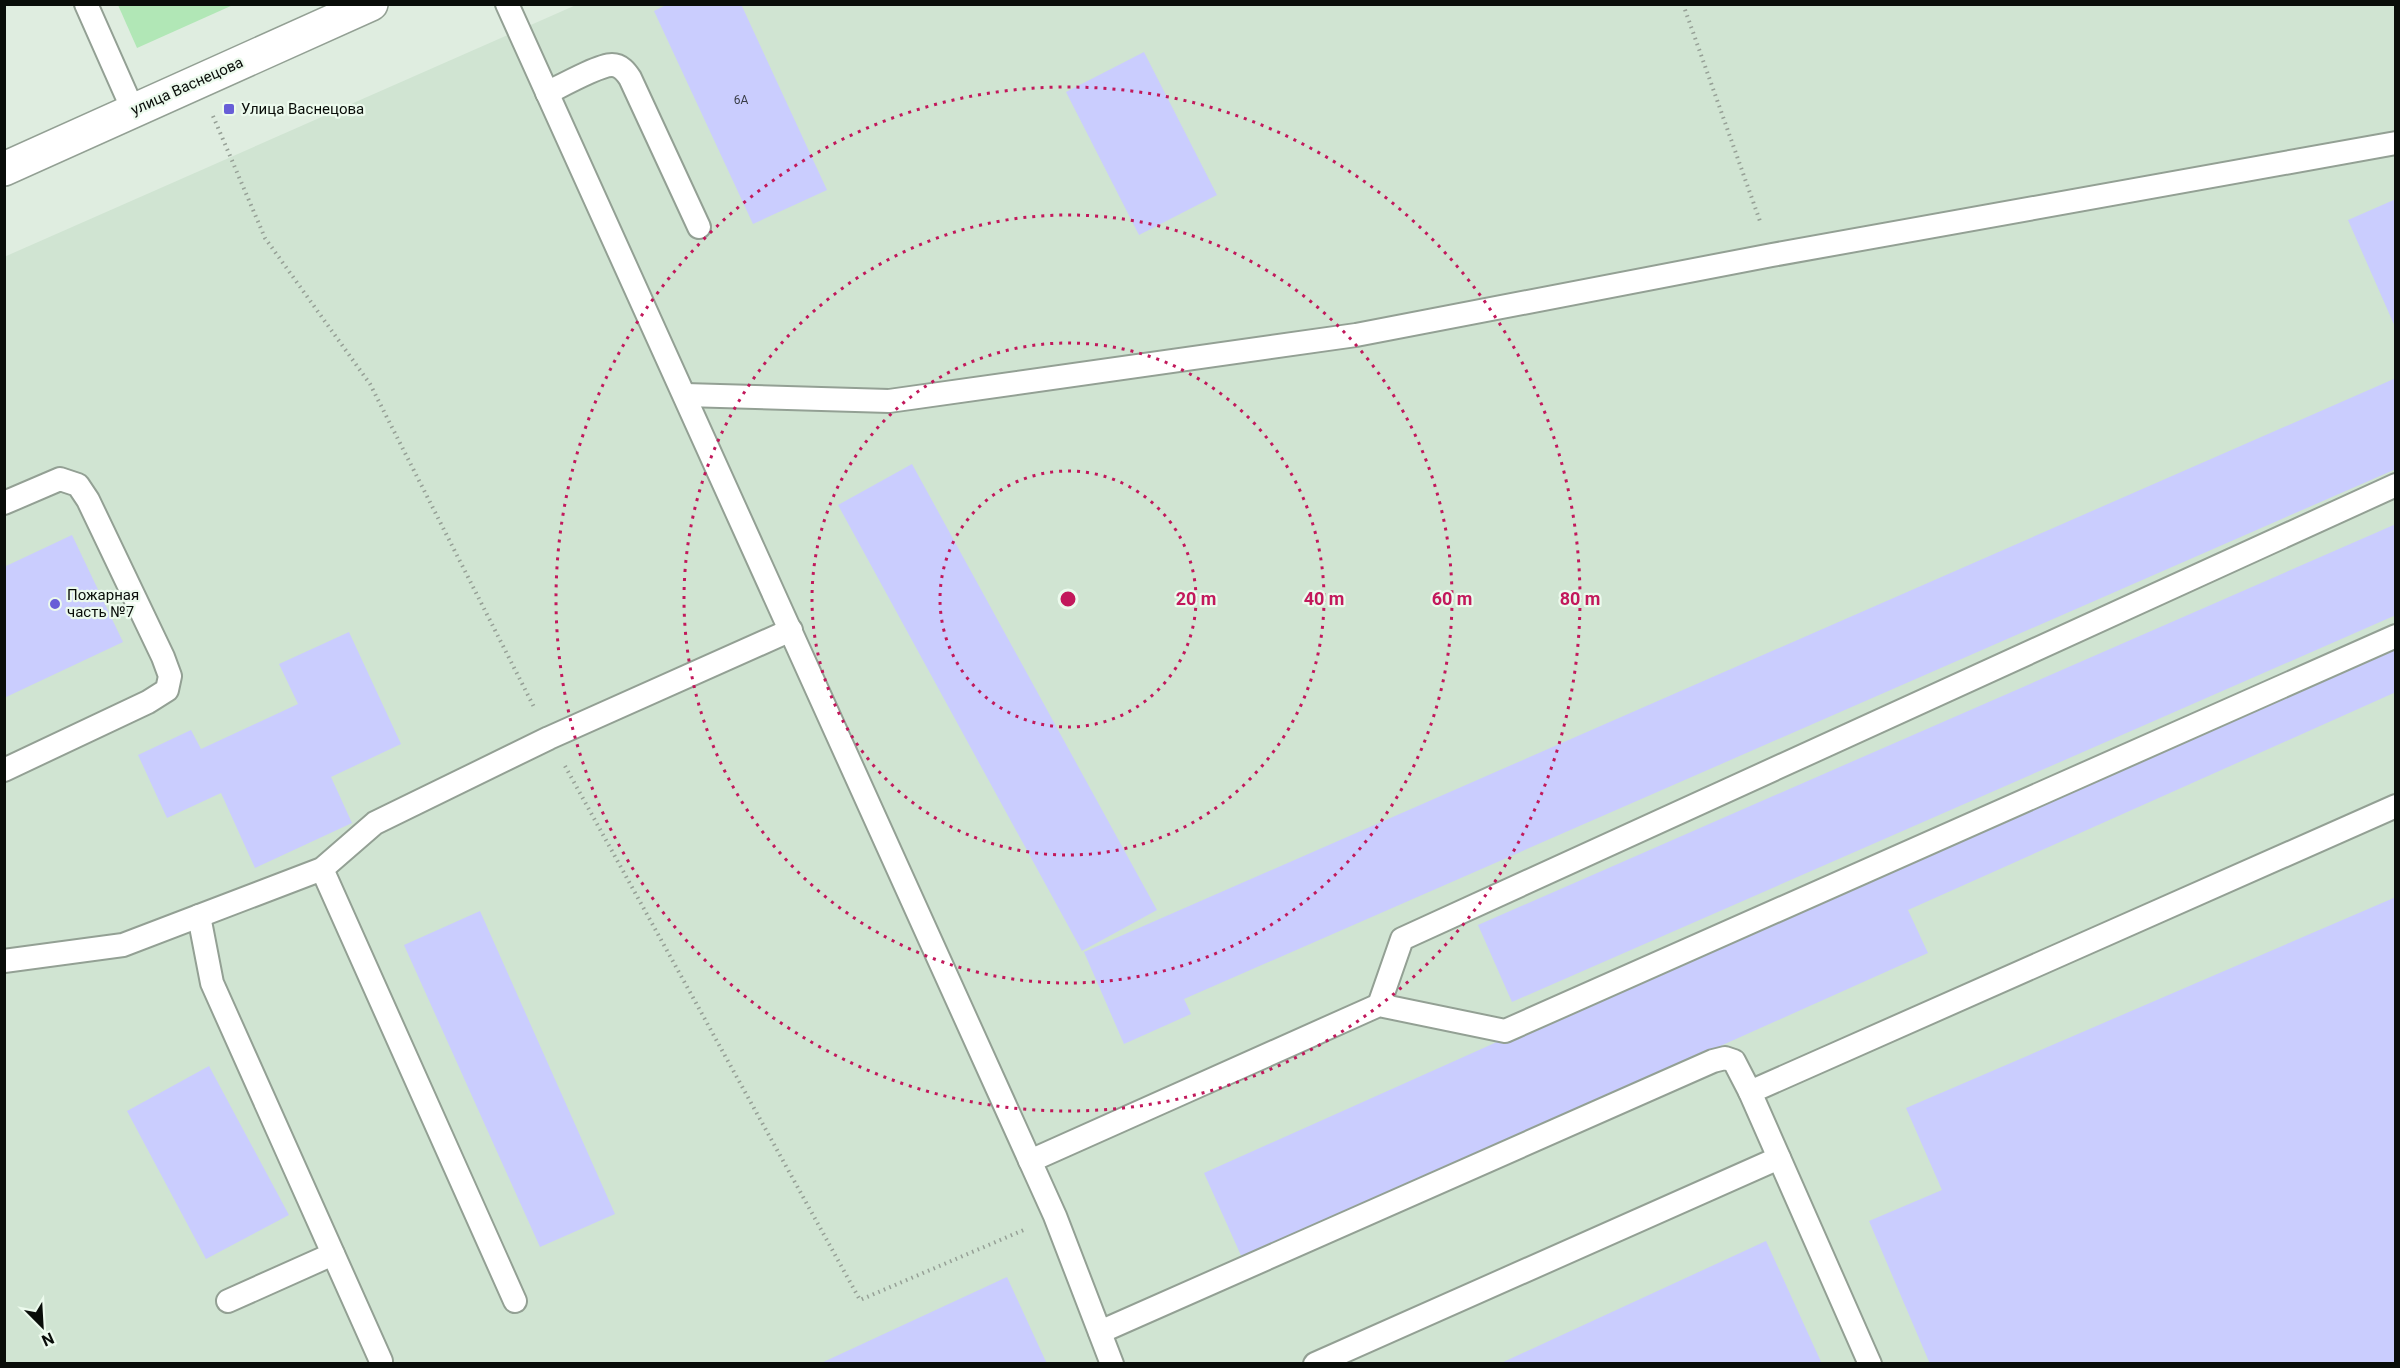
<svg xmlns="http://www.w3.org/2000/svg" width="2400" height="1368" viewBox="0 0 2400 1368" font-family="Roboto,sans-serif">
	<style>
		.built { fill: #d0e4d2 }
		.green { fill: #b1e7b6 }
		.building { fill: #cacdfe }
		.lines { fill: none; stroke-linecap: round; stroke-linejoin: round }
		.lane-casing { stroke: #93a094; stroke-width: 26 }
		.street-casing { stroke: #93a094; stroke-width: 36 }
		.path { stroke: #96a096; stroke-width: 4; stroke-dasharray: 1.5 4.5; stroke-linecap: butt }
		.lane { stroke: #fff; stroke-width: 22 }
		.street { stroke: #fff; stroke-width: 33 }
		.ring { fill: none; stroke: #c2185b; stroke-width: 3; stroke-dasharray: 3 6 }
		.poi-dot { fill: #675ed7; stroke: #ecfaed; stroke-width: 2 }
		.labels { text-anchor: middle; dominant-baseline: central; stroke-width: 4.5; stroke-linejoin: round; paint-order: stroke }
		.number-label { font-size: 12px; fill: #393d46 }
		.street-label { font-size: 15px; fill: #090d09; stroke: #ecfaed }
		.poi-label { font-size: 15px; fill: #090d09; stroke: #ecfaed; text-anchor: start }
		.centre { fill: #c2185b; stroke: #ecfaed; stroke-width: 3 }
		.ring-label { font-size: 18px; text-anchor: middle; font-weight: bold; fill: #c2185b; stroke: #ecfaed; stroke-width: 4.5; stroke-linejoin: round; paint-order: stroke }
	</style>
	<rect width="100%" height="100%" fill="#dfede0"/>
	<polygon class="built" points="576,5 2395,5 2395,1363 5,1363 4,257"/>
	<polygon class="green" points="118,5 233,5 137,48"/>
	<g class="building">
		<polygon points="668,4 741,4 827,190 753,224 654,11"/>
		<polygon points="1144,52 1217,195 1139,235 1066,92"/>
		<polygon points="2396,199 2396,329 2348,220"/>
		<polygon points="2396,378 2396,469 1184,999 1191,1014 1124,1044 1084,952"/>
		<polygon points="912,464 1157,910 1082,951 838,505"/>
		<polygon points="2396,524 2396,615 1512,1002 1478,925"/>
		<polygon points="72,535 123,642 4,698 4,567"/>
		<polygon points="349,632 401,744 331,777 352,823 255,868 221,793 167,818 138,755 191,730 201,749 298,704 279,664"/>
		<polygon points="2396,640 2396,692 1908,910 1928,953 1243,1260 1204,1173"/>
		<polygon points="2396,897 2396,1364 1930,1364 1869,1221 1942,1190 1906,1108"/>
		<polygon points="480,911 615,1214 540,1247 404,945"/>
		<polygon points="209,1066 289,1215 206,1259 127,1111"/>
		<polygon points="1766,1241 1822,1364 1499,1364"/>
		<polygon points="1007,1277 1047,1364 819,1364"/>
	</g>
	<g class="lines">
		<g class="lane-casing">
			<g id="lane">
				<polyline points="86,4 133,110"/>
				<polyline points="507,4 1055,1216 1112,1364"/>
				<path d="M 547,93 C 561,86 599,65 612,65 C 621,65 626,72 630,78 L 699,227"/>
				<polyline points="685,395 889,401 1356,335 1772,255 2396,143"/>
				<polyline points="4,503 60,479 78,485 88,500 163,657 170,676 167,690 148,702 4,770"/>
				<polyline points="322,869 515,1301"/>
				<polyline points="199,916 212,983 381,1361"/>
				<polyline points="4,961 123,945 322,869 375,823 549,738 791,630"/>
				<polyline points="1379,1005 1402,939 2396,485"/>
				<polyline points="1030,1161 1379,1005 1505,1031 2396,636"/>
				<polyline points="228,1301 333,1254"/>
				<polyline points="1100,1332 1713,1061 1725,1058 1734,1061 1750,1092"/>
				<polyline points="1315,1364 1779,1158"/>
				<polyline points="1870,1364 1750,1092 2396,806"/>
			</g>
		</g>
		<g class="street-casing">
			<polyline id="street" points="4,169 371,4"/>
		</g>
		<g class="path">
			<polyline points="1683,4 1761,224"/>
			<polyline points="213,116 265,238 370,384 535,709"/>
			<polyline points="565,766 860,1300 1026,1229"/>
		</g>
		<use href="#lane" class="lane"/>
		<use href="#street" class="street"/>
	</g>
	<g class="ring">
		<circle cx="1068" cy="599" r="128"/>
		<circle cx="1068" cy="599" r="256"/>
		<circle cx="1068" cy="599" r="384"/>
		<circle cx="1068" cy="599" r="512"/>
	</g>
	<g class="poi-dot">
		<rect x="223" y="103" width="12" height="12" rx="3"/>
		<circle cx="55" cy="604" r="6"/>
	</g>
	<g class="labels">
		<g class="number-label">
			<text x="741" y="100">6А</text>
		</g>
		<g class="street-label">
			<text transform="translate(187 86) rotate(-24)">улица Васнецова</text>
		</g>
		<g class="poi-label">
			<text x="241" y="109">Улица Васнецова</text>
			<text x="67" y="595">Пожарная<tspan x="67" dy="17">часть №7</tspan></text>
		</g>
	</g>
	<circle cx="1068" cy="599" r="9" class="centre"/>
	<g class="ring-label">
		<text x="1196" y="605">20 m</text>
		<text x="1324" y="605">40 m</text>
		<text x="1452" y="605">60 m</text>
		<text x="1580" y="605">80 m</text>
	</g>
	<rect width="2400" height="1368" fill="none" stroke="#090d09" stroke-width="12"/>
	<g transform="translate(42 1326) rotate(156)" stroke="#ecfaed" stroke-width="4.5" paint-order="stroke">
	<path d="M0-4.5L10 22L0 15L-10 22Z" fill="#090d09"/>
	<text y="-9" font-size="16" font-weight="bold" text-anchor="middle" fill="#090d09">N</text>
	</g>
</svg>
